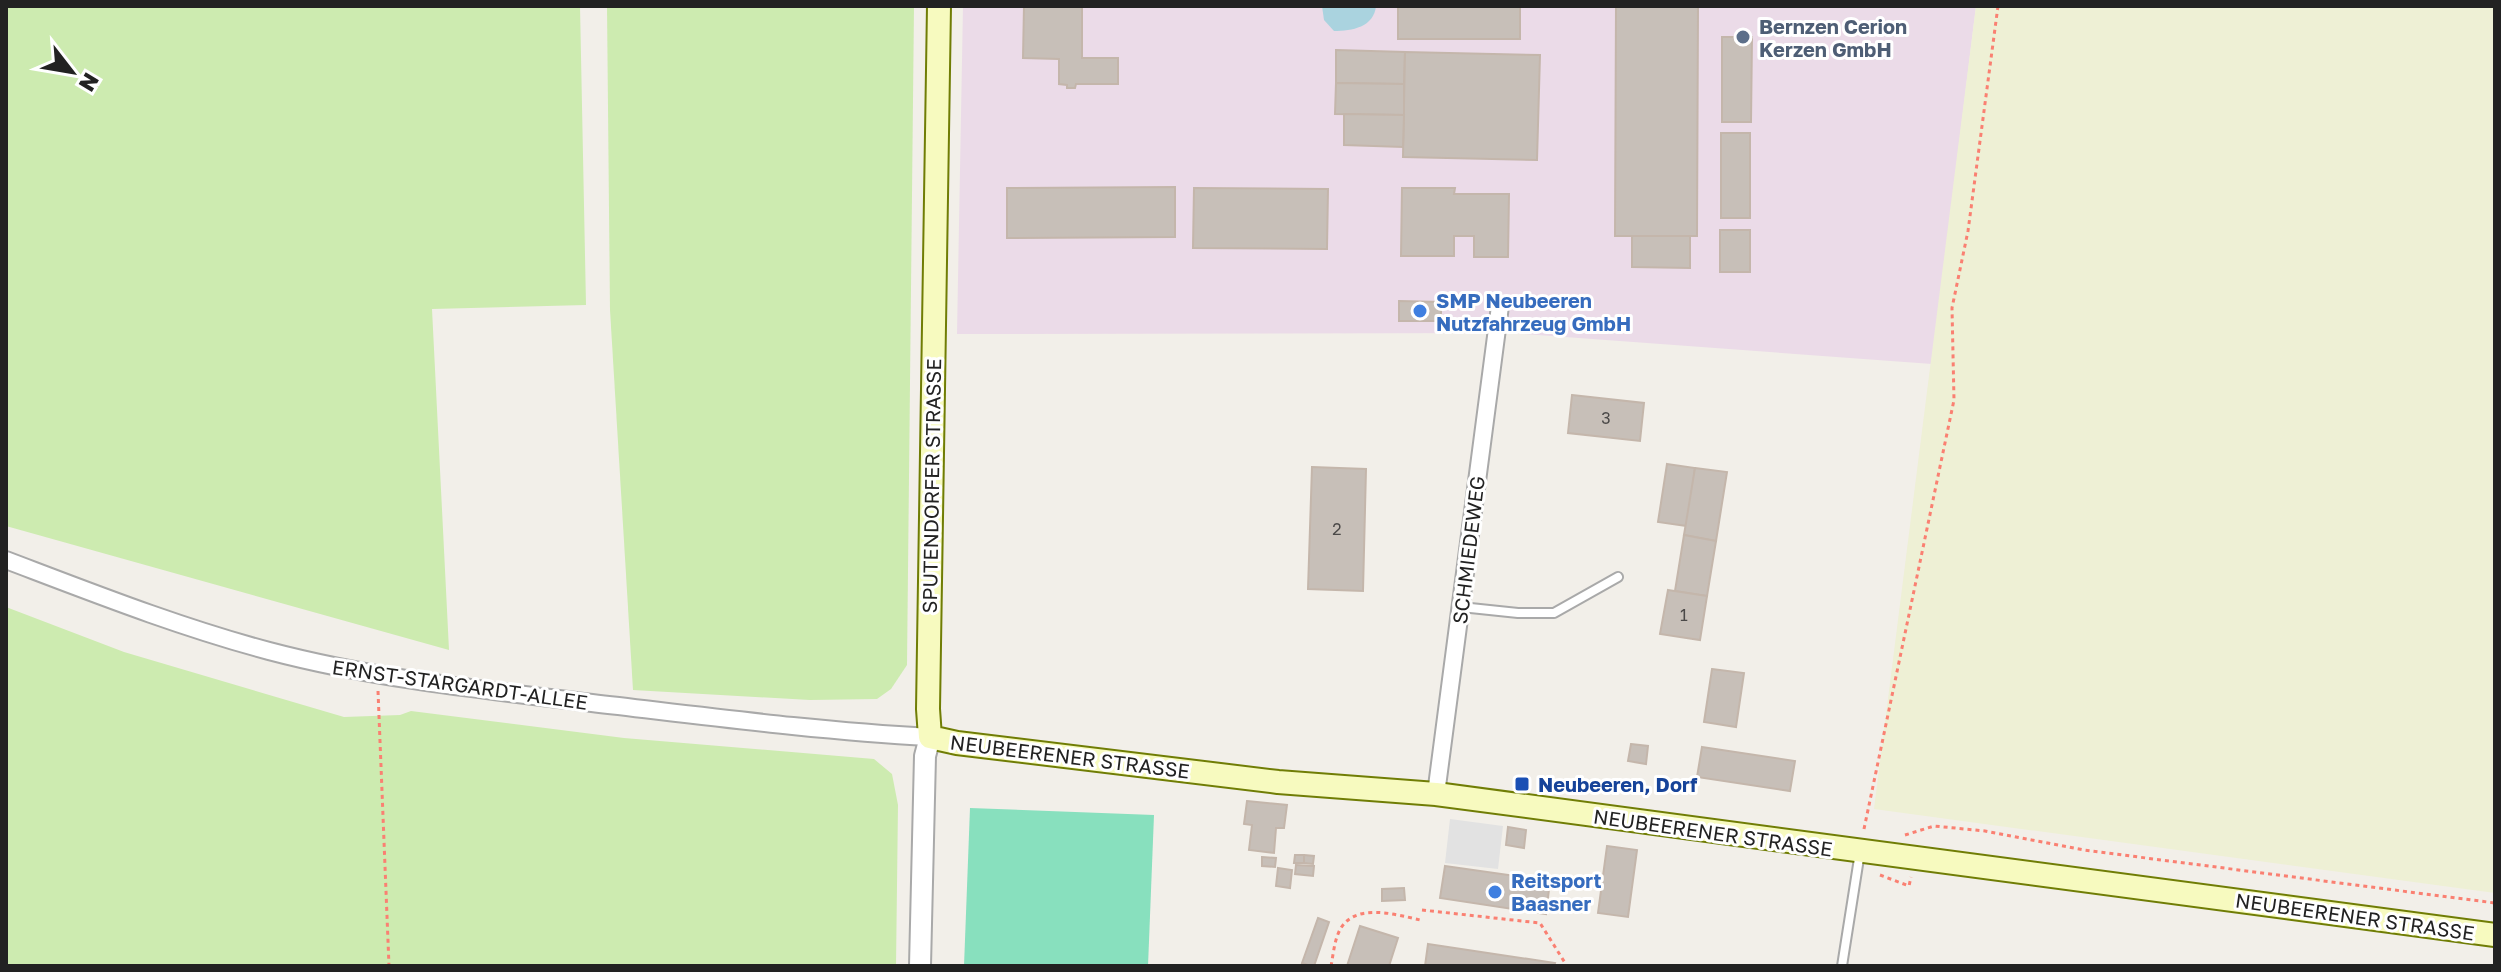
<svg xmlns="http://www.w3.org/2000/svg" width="2501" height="972" viewBox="0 0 2501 972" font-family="'Golos Text',sans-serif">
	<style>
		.industrial { fill: #ebdbe8 }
		.farmland { fill: #eef0d5 }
		.grass { fill: #cdebb0 }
		.pitch { fill: #88e0be }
		.parking { fill: #e2e2e2 }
		.water { fill: #aad3df }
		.building { fill: #c7bfb8; stroke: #c4b6ab; stroke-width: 2 }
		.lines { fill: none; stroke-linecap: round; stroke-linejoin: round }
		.service-casing { stroke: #a9a9a9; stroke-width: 12 }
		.minor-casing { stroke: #a9a9a9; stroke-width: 20 }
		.tertiary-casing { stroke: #a9a9a9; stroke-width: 24 }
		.secondary-casing { stroke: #707d05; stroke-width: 26 }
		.path { stroke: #fa8072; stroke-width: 3; stroke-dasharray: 4 4; stroke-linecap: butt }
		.service { stroke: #fff; stroke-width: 8 }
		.minor { stroke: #fff; stroke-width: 16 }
		.tertiary { stroke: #fff; stroke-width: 20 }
		.secondary { stroke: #f7fabf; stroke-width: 22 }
		.service-dot { fill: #5c6f8a; stroke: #fff; stroke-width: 3 }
		.shop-dot { fill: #3f7fe0; stroke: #fff; stroke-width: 3 }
		.transit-dot { fill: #1a4fb4; stroke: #fff; stroke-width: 3 }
		.labels { text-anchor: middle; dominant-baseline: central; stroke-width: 6; stroke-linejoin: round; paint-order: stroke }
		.number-label { font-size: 16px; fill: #4b4948 }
		.service-label { font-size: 20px; font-weight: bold; fill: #4e5e75; stroke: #fff; text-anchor: start }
		.shop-label { font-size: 20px; font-weight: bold; fill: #366cbe; stroke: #fff; text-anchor: start }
		.street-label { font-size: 20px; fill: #222; stroke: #fff }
		.transit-label { font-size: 20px; font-weight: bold; fill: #164399; stroke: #fff; text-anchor: start }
	</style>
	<rect width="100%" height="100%" fill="#f2efe9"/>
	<polygon class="industrial" points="963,6 1976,6 1932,364 1512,333 957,334"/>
	<polygon class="farmland" points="1976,6 2495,6 2495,893 1874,809"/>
	<g class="grass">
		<polygon points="6,6 580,6 586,305 432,309 449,650 6,526"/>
		<polygon points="607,6 914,6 907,665 891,689 877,699 810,700 633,690 610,310"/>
		<polygon points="6,607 124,652 344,717 400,715 411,711 624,738 874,759 892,774 898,805 896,966 6,966"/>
	</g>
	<polygon class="pitch" points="970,808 1154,815 1148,966 964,966"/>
	<polygon class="parking" points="1450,819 1503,826 1498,869 1445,863"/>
	<path class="water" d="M 1322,6 L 1376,6 C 1374,27 1352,31 1334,31 L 1324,20 Z"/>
	<g class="building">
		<polygon points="1024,6 1082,6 1082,58 1118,58 1118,84 1076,84 1075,88 1067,88 1067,85 1059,84 1059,59 1023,58"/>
		<rect x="1398" y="6" width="122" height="33"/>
		<polygon points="1616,6 1698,6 1697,236 1615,236"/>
		<polygon points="1722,37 1752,37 1751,122 1722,122"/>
		<polygon points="1336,50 1405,52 1404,84 1336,83"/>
		<polygon points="1405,52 1540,55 1537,160 1403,157"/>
		<polygon points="1336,83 1404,84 1404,115 1335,114"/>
		<polygon points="1344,114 1404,115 1403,147 1344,145"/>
		<rect x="1721" y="133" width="29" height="85"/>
		<polygon points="1175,187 1175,237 1007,238 1007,188"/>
		<polygon points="1194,188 1328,189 1327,249 1193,248"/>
		<polygon points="1402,188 1455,188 1454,194 1509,194 1508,257 1474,257 1474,236 1454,236 1454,256 1401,256"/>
		<rect x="1720" y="230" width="30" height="42"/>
		<polygon points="1632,236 1690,236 1690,268 1632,267"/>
		<polygon points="1399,301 1441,302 1441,321 1399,321"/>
		<polygon points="1572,395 1644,403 1640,441 1568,433"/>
		<polygon points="1667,464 1695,468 1687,526 1658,522"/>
		<polygon points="1312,467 1366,469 1363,591 1308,589"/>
		<polygon points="1695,468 1727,472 1716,541 1684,535"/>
		<polygon points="1684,535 1716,541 1707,596 1675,591"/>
		<polygon points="1668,590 1707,596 1700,640 1660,634"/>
		<polygon points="1712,669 1744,673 1736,727 1704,722"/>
		<polygon points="1631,744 1648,746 1646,764 1628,761"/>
		<polygon points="1702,747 1795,761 1790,791 1697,777"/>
		<polygon points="1247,801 1287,805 1284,828 1276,828 1274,853 1249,850 1252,825 1244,824"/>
		<polygon points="1508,827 1526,830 1524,848 1506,845"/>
		<polygon points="1607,846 1637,850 1628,917 1598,913"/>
		<polygon points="1295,855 1304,855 1304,863 1294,863"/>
		<polygon points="1304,855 1314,856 1313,864 1304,863"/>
		<polygon points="1262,857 1276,858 1275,867 1262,866"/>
		<polygon points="1296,865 1314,866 1313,876 1295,874"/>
		<polygon points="1445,866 1550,881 1546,914 1440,898"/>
		<polygon points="1278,868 1292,870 1290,888 1276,886"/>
		<polygon points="1404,888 1405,900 1382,901 1382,889"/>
		<polygon points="1318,918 1329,922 1314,966 1311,966 1302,963"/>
		<polygon points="1360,926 1398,938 1389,966 1347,966"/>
		<polygon points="1428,944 1555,963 1554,966 1425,966"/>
	</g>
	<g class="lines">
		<g class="service-casing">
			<g id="service">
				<polyline points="1461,607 1518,613 1554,613 1618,577"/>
				<polyline points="1842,966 1860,852"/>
			</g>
		</g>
		<g class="minor-casing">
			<g id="minor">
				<path d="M 6,560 C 93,593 179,627 269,651 C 375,679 484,690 592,703 C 705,716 817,731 930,737"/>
				<polyline points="1436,794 1500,306"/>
			</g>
		</g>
		<g class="tertiary-casing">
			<polyline id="tertiary" points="920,966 925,756 930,737"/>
		</g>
		<g class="secondary-casing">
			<polyline id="secondary" points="939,6 928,709 930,737 957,743 1278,782 1436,794 2495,935"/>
		</g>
		<g class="path">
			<polyline points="378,691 389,966"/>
			<polyline points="1864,829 1954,400 1952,308 1968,231 1998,6"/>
			<polyline points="1905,835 1934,826 1985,831 2084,850 2495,903"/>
			<polyline points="1880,875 1909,886 1911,877"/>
			<polyline points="1422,910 1540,923 1567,966"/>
			<path d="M 1331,966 C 1333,956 1334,944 1338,934 C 1351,901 1394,914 1420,920"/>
		</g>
		<use href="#service" class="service"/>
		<use href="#minor" class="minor"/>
		<use href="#tertiary" class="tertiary"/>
		<use href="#secondary" class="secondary"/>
	</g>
	<circle class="service-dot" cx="1743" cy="37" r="8"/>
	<g class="shop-dot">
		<circle cx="1420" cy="311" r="8"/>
		<circle cx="1495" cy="892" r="8"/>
	</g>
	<rect class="transit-dot" x="1514" y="776" width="16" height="16" rx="4"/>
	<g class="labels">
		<g class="number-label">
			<text x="1606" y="418">3</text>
			<text x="1337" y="529">2</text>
			<text x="1684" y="615">1</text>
		</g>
		<g class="service-label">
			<text x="1759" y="26">Bernzen Cerion<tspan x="1759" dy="23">Kerzen GmbH</tspan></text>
		</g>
		<g class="shop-label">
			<text x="1436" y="300">SMP Neubeeren<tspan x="1436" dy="23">Nutzfahrzeug GmbH</tspan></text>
			<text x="1511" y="880">Reitsport<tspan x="1511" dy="23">Baasner</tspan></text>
		</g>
		<g class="street-label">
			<text transform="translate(931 486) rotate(-89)">SPUTENDORFER STRASSE</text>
			<text transform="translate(1468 550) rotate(-83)">SCHMIEDEWEG</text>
			<text transform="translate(460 684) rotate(8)">ERNST-STARGARDT-ALLEE</text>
			<text transform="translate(1070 756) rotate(7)">NEUBEERENER STRASSE</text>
			<text transform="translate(1713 832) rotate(8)">NEUBEERENER STRASSE</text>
			<text transform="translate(2355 916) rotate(8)">NEUBEERENER STRASSE</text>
		</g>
		<g class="transit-label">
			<text x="1538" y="784">Neubeeren, Dorf</text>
		</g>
	</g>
	<rect width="2501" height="972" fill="none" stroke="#222222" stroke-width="16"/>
	<g transform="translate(72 72) rotate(121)" stroke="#ffffff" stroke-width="6" paint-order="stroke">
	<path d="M0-6L14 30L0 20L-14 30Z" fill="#222222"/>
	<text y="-12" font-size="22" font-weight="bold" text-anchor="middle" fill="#222222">N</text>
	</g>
</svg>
